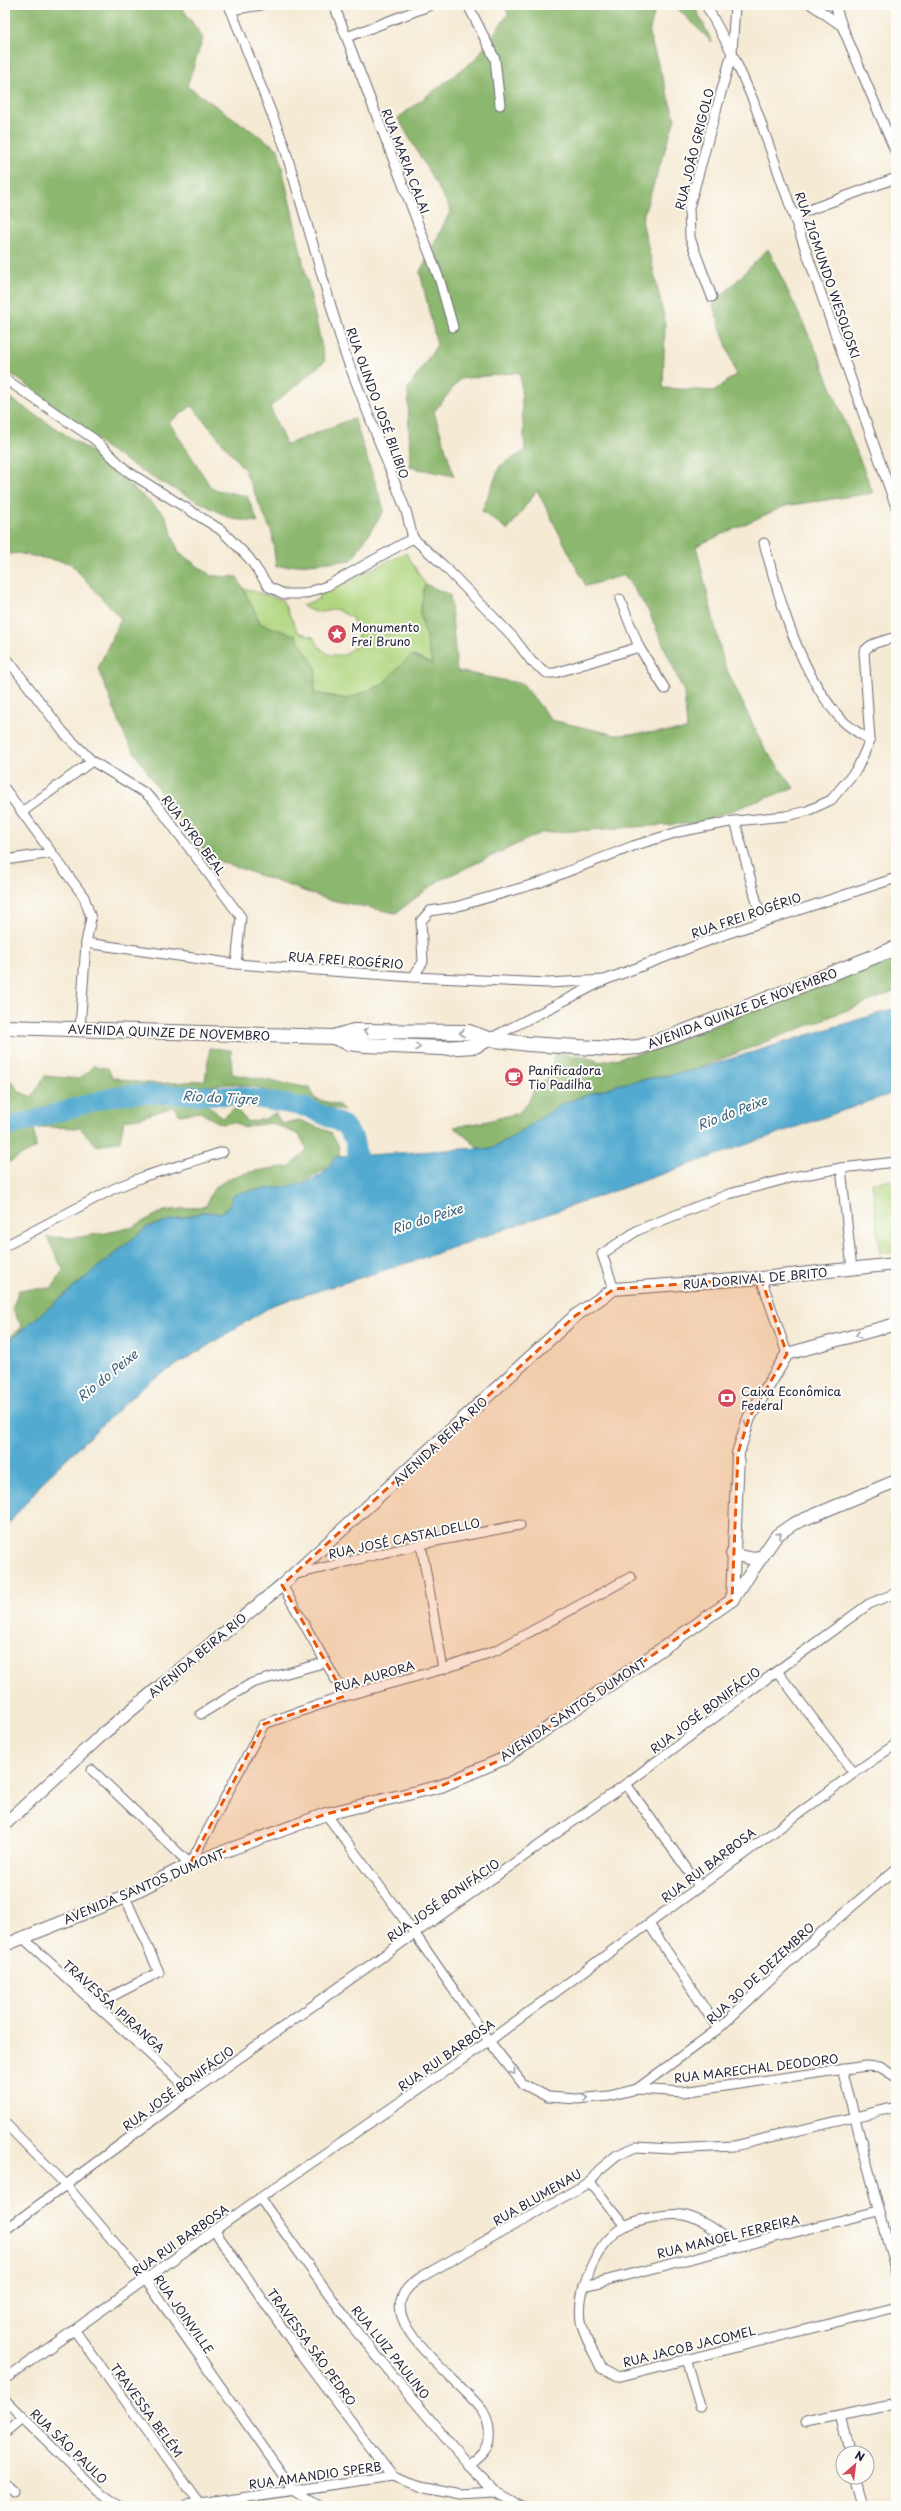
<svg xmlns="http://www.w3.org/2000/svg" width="901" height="2511" viewBox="0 0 901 2511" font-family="'Playpen Sans',sans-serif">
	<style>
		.green { fill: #b1d680; stroke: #6a7c5e }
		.forest { fill: #8cb76e; stroke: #576c54 }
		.water { fill: #53aad0; stroke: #3a6686 }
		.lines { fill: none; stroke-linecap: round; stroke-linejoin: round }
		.stream { stroke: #53aad0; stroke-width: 3 }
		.river { stroke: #53aad0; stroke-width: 19 }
		.street-casing { stroke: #6c6871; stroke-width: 11 }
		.secondary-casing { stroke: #6c6871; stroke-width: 14 }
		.primary-casing { stroke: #6c6871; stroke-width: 16 }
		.street { stroke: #fff; stroke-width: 9 }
		.secondary { stroke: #fff; stroke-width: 12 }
		.primary { stroke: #fff; stroke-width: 14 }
		.oneway { stroke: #9c9ca7 }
		.marked { fill: #e8590c; fill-opacity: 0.2; stroke: #e8590c; stroke-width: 3; stroke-dasharray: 8 5; stroke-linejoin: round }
		.labels { text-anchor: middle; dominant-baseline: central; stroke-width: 4; stroke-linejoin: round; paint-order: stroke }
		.street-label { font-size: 12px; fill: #22223b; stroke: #fdfcf7 }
		.poi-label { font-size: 12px; fill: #22223b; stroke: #fdfcf7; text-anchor: start }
		.water-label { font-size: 13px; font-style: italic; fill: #385f7e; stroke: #fdfcf7 }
	</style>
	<rect width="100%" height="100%" fill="#fdfcf7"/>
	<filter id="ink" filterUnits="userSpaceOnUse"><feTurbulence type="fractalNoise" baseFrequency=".025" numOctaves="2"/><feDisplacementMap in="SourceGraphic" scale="8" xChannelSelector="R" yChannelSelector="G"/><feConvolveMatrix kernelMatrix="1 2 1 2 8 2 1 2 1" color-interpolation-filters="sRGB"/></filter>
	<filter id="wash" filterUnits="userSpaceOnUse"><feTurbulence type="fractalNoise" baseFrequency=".012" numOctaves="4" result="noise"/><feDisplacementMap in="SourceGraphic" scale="16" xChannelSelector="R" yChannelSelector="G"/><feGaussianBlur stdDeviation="0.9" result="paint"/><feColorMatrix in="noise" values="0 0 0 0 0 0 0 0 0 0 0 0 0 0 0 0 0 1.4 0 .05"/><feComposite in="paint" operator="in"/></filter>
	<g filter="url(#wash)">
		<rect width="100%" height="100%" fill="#f5ead4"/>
		<g class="green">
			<path d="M 406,553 L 425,584 L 420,612 L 433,664 L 411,655 L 381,685 L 347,699 L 314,693 L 316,668 L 295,636 L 261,624 L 243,588 L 282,600 L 298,632 L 313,637 L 322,650 L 330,655 L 344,655 L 354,647 L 359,631 L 351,617 L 335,609 C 323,613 312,614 302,605 L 319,599 L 318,594 Z"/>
			<polygon points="896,1180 896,1252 880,1254 872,1182"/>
		</g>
		<g class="forest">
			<polygon points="5,5 180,5 203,38 187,86 278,149 325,361 270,407 286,445 354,418 384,510 352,560 276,567 272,533 244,469 192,406 169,422 212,489 247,496 258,522 232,519 153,478 109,450 30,387 5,370"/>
			<polygon points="505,5 656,5 649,34 675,119 642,220 665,322 663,388 715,391 736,374 713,305 768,249 820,359 873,493 785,506 696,546 724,664 763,746 794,788 697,823 541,833 438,881 396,913 326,899 211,858 175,815 126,739 98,668 121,619 70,563 17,553 5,555 5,395 86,448 165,515 179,553 212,576 237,577 261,624 295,635 316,668 314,693 347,699 381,685 411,655 432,664 420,612 425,584 450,595 457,671 523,684 551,720 616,735 687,730 684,692 648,610 624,575 586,586 537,490 508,530 482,511 500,466 525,451 520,372 460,379 434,412 454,476 410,467 408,389 437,345 420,272 451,210 398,118 476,59 508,14"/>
			<polygon points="674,5 694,5 712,42"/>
			<polygon points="896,955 896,991 691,1071 620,1084 561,1104 514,1136 488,1150 479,1148 454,1127 484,1122 518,1113 528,1103 535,1087 548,1078 555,1054 581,1056 601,1062 649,1051"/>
			<path d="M 210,1048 L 231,1050 L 232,1074 L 310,1088 L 315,1099 L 339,1105 L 345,1111 L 275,1095 L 256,1087 L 231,1084 L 104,1093 L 80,1098 L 5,1122 L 5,1090 L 8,1090 L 12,1081 L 19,1092 L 32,1097 L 45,1076 L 80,1079 L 93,1066 L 108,1068 L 112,1077 C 146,1086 171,1084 205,1080 Z"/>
			<path d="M 188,1098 L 207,1105 L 223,1118 L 235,1108 L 248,1122 L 265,1119 L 275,1113 L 282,1124 L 299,1120 L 330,1132 L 338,1144 L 340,1161 L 298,1185 L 220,1213 L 203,1212 L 147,1227 L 5,1344 L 5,1341 L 22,1327 L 12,1309 L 19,1290 L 52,1288 L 63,1270 L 47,1237 L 73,1238 L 106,1233 L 133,1227 L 163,1211 L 206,1206 C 208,1201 210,1194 214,1189 C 231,1172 267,1169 291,1166 L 307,1149 L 299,1135 L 271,1123 L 242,1127 L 234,1122 L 221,1124 L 200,1112 L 180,1115 L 173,1107 L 139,1118 L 124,1120 L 120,1141 L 97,1146 L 80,1128 L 46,1127 L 34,1129 L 36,1148 L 5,1164 L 5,1131 L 12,1128 L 59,1112 L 94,1105 Z"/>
		</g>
		<path class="water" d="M 896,1008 L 896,1092 L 420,1259 L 273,1305 L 143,1386 L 48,1476 L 5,1528 L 5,1344 L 147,1227 L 203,1212 L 220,1213 L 229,1207 L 233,1195 C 262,1185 295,1192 322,1174 C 327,1170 331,1162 335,1157 L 479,1148 L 488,1150 L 514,1136 L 561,1104 L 620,1084 L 691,1071 Z"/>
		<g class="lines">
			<polyline class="stream" points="892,5 896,14"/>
			<polyline class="river" points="5,1128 107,1098 130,1094 242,1096 308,1108 344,1125 354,1139 362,1181"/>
		</g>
	</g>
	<g filter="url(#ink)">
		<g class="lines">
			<g class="street-casing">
				<g id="street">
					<polyline points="229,5 284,145 345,354 406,511 413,538 443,565 513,637 532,662 547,673 555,673 639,647"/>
					<polyline points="334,5 440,281 453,327"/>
					<polyline points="468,5 495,59 500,105"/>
					<polyline points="706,5 732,53 753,100 896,507"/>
					<polyline points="812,5 842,26"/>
					<polyline points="835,5 842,26 896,153"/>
					<polyline points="231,10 261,5"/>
					<polyline points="347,37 431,5"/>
					<polyline points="795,215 896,178"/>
					<polyline points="712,297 690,238 689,208 732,53 735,5"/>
					<polyline points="5,379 94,439 127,471 221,530 249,558 269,587 284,594 304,594 327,586 413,538"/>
					<path d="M 764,543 C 780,601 799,672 840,718 C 848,727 860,734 870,740"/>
					<polyline points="620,599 639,647 665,689"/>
					<polyline points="5,656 64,733 92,761 145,793 154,801 241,917 236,964"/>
					<polyline points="5,789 84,897 91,918 86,943 80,1029"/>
					<polyline points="22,812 92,761"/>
					<polyline points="735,821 762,922"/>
					<polyline points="5,860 52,853"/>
					<polyline points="86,943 236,964 413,977 548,983 605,980"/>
					<path d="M 413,977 L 423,962 L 421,921 L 430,911 L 455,907 L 538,883 L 633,846 L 678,832 L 735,821 L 786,816 L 807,811 L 831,800 L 857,769 L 870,740 L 864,652 C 870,642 885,641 896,637"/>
					<polyline points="489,1039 605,980 726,934 896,878"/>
					<polyline points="841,1168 852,1269"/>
					<polyline points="5,1246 113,1189 145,1176 223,1152"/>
					<polyline points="761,1278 787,1354"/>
					<polyline points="614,1289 602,1254 638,1230 729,1194 793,1177 841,1168 896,1162"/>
					<polyline points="421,1544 443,1669"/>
					<polyline points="293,1575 421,1544 520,1525"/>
					<polyline points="282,1585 345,1696"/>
					<polyline points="777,1671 854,1773"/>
					<polyline points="201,1714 252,1683 326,1662"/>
					<polyline points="92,1770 190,1864 264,1724 345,1696 443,1669 497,1650 631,1577"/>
					<polyline points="626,1784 699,1886"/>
					<polyline points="326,1814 415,1934 489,2041 523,2084 548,2097 577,2099 609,2096 637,2089 683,2092 866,2066 880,2067 896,2077"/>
					<polyline points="649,1924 718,2029"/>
					<polyline points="22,1937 191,2092"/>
					<polyline points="95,2005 159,1972 125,1897"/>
					<polyline points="842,2069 896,2273"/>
					<polyline points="637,2089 718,2029 824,1930 896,1869"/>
					<polyline points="5,2123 67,2186 145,2279 294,2491 320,2506"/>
					<polyline points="590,2182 625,2226"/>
					<polyline points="260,2198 351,2325 468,2465 495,2492 520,2506"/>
					<polyline points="5,2230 191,2092 626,1784 777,1671 869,1604 896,1593"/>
					<polyline points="214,2230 300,2353 392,2476"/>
					<path d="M 736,2246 C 721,2235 705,2221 687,2216 C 677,2213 664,2215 654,2217 C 645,2219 633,2221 625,2226 C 596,2243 577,2289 581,2321 C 583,2336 595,2354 601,2368 L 617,2377 L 896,2307"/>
					<polyline points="584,2286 878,2211"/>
					<polyline points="75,2331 200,2504"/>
					<polyline points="686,2359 700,2406"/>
					<polyline points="5,2379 260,2198 489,2041 854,1773 896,1744"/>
					<polyline points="5,2400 97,2490 119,2506"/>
					<polyline points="840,2416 850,2453"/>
					<polyline points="806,2423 896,2404"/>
					<polyline points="5,2433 23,2418"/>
					<path d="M 468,2465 C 476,2458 488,2450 489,2439 C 490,2430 488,2418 482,2410 C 465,2385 387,2331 402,2297 C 406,2287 415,2281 423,2276 L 590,2182 L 599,2170 L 617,2155 L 636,2147 L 671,2149 L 734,2146 L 896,2107"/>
					<polyline points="856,2477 864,2506"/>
					<polyline points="5,2481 13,2491"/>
					<polyline points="186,2506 392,2476 421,2486 461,2494 495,2492"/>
				</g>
			</g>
			<g class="secondary-casing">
				<g id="secondary">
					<polyline points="732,1554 749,1558 762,1557"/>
					<polyline points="732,1600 738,1453 749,1418 787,1354 896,1324"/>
					<polyline points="5,1824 105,1732 282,1585 575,1316 614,1289 761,1278 896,1264"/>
					<polyline points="5,1945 125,1897 190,1864 326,1814 441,1786 503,1759 732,1600 777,1535 793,1524 896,1481"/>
				</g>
			</g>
			<g class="primary-casing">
				<g id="primary">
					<polyline points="5,1027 333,1037 354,1031 469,1032 489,1039 528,1044 611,1049 639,1047 671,1037 896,948"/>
					<polyline points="333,1037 349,1043 365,1045 443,1048 475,1046 489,1039"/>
				</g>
			</g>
			<use href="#street" class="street"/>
			<use href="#secondary" class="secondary"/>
			<use href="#primary" class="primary"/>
		</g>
		<defs><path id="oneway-chevron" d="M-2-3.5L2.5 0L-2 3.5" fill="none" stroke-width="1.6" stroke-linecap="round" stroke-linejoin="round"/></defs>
		<g class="oneway">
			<use href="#oneway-chevron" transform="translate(366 1031) rotate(-178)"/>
			<use href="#oneway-chevron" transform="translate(462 1033) rotate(180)"/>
			<use href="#oneway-chevron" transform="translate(418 1047) rotate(3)"/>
			<use href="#oneway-chevron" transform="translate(858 1335) rotate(164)"/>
			<use href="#oneway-chevron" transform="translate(747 1424) rotate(110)"/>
			<use href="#oneway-chevron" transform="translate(779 1535) rotate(-42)"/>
			<use href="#oneway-chevron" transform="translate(513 2072) rotate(51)"/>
			<use href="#oneway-chevron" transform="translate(586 2098) rotate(-5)"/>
		</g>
	</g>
	<path class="marked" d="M 761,1278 L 787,1354 L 749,1418 L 738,1453 L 732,1600 L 503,1759 L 441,1786 L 326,1814 L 190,1864 L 264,1724 L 345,1696 L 282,1585 L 575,1316 L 614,1289 Z"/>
	<defs>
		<g id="sight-disc" transform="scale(1)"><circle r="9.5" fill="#d1495b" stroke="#fdfcf7"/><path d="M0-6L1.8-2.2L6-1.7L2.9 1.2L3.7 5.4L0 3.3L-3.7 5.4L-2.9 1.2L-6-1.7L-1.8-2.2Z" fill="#fff"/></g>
		<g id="cafe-disc" transform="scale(1)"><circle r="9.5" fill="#d1495b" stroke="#fdfcf7"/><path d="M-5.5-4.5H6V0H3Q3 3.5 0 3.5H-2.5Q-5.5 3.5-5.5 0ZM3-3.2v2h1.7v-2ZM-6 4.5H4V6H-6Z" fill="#fff"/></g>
		<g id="bank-disc" transform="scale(1)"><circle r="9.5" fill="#d1495b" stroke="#fdfcf7"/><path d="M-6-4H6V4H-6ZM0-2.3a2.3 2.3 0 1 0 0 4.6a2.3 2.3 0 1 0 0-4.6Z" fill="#fff"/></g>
	</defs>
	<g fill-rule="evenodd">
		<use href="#sight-disc" x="337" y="634"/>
		<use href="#cafe-disc" x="514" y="1077"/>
		<use href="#bank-disc" x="727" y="1398"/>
	</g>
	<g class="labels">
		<g class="street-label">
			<text transform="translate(694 149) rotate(-76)">RUA JOÃO GRIGOLO</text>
			<text transform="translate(406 161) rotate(69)">RUA MARIA CALAI</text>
			<text transform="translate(828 275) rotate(71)">RUA ZIGMUNDO WESOLOSKI</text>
			<text transform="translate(378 403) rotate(70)">RUA OLINDO JOSÉ BILIBIO</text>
			<text transform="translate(194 835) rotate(53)">RUA SYRO BEAL</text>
			<text transform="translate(746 915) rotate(-19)">RUA FREI ROGÉRIO</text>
			<text transform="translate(346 960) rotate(4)">RUA FREI ROGÉRIO</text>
			<text transform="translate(742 1008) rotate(-21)">AVENIDA QUINZE DE NOVEMBRO</text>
			<text transform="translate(169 1032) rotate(2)">AVENIDA QUINZE DE NOVEMBRO</text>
			<text transform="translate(755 1278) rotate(-5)">RUA DORIVAL DE BRITO</text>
			<text transform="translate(440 1441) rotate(-43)">AVENIDA BEIRA RIO</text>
			<text transform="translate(404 1538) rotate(-12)">RUA JOSÉ CASTALDELLO</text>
			<text transform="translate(197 1655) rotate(-40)">AVENIDA BEIRA RIO</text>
			<text transform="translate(374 1676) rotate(-16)">RUA AURORA</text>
			<text transform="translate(573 1709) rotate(-34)">AVENIDA SANTOS DUMONT</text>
			<text transform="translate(705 1710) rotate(-37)">RUA JOSÉ BONIFÁCIO</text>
			<text transform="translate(708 1865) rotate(-37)">RUA RUI BARBOSA</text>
			<text transform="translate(144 1886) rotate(-23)">AVENIDA SANTOS DUMONT</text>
			<text transform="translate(443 1900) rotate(-35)">RUA JOSÉ BONIFÁCIO</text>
			<text transform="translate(760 1973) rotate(-43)">RUA 30 DE DEZEMBRO</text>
			<text transform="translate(114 2006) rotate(42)">TRAVESSA IPIRANGA</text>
			<text transform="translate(446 2055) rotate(-35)">RUA RUI BARBOSA</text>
			<text transform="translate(756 2068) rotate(-7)">RUA MARECHAL DEODORO</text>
			<text transform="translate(178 2088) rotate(-36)">RUA JOSÉ BONIFÁCIO</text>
			<text transform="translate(537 2197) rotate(-30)">RUA BLUMENAU</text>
			<text transform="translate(728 2236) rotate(-14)">RUA MANOEL FERREIRA</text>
			<text transform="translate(180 2240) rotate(-35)">RUA RUI BARBOSA</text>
			<text transform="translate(184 2314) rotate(55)">RUA JOINVILLE</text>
			<text transform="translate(689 2346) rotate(-14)">RUA JACOB JACOMEL</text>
			<text transform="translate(312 2347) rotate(54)">TRAVESSA SÃO PEDRO</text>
			<text transform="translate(391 2352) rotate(51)">RUA LUIZ PAULINO</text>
			<text transform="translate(147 2410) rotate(54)">TRAVESSA BELÉM</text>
			<text transform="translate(69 2446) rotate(44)">RUA SÃO PAULO</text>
			<text transform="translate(315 2475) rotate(-8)">RUA AMANDIO SPERB</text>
		</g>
		<g class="poi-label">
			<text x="351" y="627">Monumento<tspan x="351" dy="14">Frei Bruno</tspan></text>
			<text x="528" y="1070">Panificadora<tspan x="528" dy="14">Tio Padilha</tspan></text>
			<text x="741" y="1391">Caixa Econômica<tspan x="741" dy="14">Federal</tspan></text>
		</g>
		<g class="water-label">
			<text transform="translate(220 1097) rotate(3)">Rio do Tigre</text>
			<text transform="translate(732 1112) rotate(-21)">Rio do Peixe</text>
			<text transform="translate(427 1218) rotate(-17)">Rio do Peixe</text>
			<text transform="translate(107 1375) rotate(-39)">Rio do Peixe</text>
		</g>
	</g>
	<rect width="901" height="2511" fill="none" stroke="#fdfcf7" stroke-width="20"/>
	<g transform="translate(855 2465) rotate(28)"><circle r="19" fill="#fdfcf7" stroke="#a5a5ac"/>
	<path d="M0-3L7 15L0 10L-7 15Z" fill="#d1495b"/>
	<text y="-6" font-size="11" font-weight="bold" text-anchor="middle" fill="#22223b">N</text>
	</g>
</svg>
